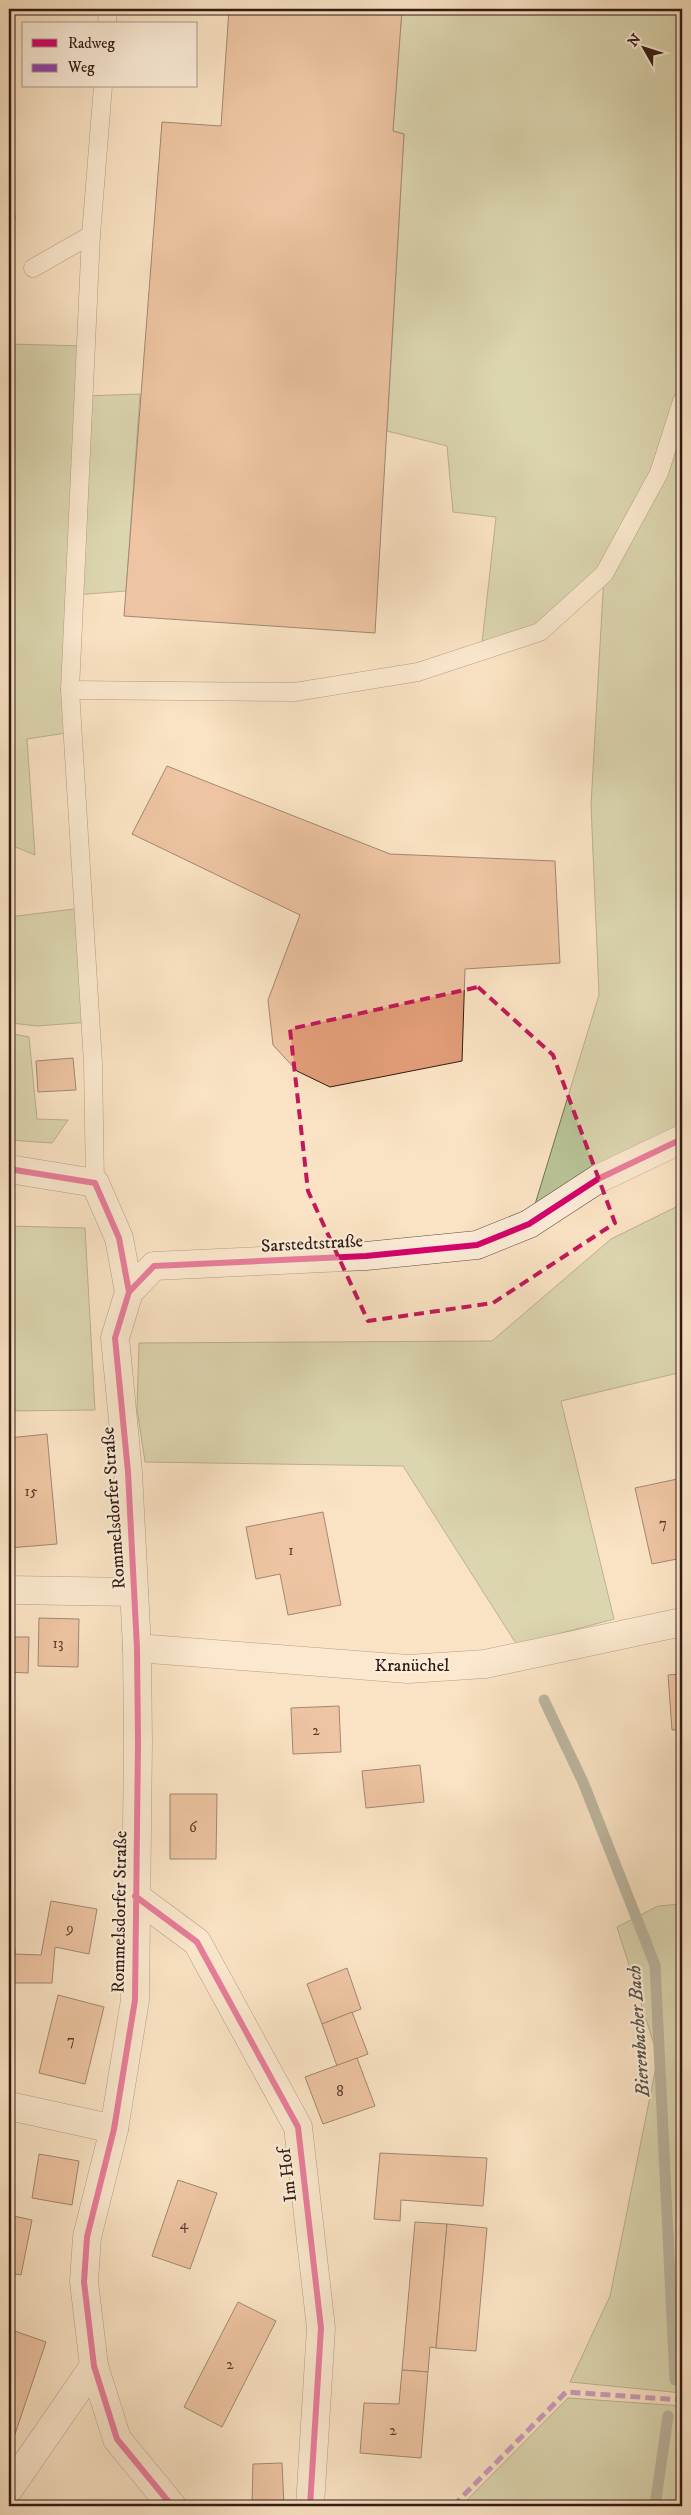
<svg xmlns="http://www.w3.org/2000/svg" width="691" height="2515" viewBox="0 0 691 2515" font-family="'IM FELL DW Pica',serif">
	<style>
		.green { fill: #b9c598; stroke: #757056 }
		.lines { fill: none; stroke-linecap: round; stroke-linejoin: round }
		.stream { stroke: #727d72; stroke-width: 11 }
		.building { fill: #e19d78; stroke: #311b14 }
		.service-casing { stroke: #634d40; stroke-width: 19 }
		.minor-casing { stroke: #634d40; stroke-width: 29 }
		.service { stroke: #fcedd9; stroke-width: 18 }
		.minor { stroke: #fcedd9; stroke-width: 28 }
		.quiet { stroke: #8e44ad; stroke-width: 5; stroke-dasharray: 10 5; stroke-linecap: butt }
		.cycleway-casing { stroke: #fcedd9; stroke-width: 9 }
		.cycleway { stroke: #d6006c; stroke-width: 6 }
		.marked { fill: none; stroke: #c2185b; stroke-width: 4; stroke-dasharray: 10 6; stroke-linejoin: round }
		.labels { text-anchor: middle; dominant-baseline: central; stroke-width: 4.5; stroke-linejoin: round; paint-order: stroke }
		.number-label { font-size: 15px; fill: #5d3c2d }
		.street-label { font-size: 18px; fill: #311b14; stroke: #fcedd9 }
		.water-label { font-size: 19px; font-style: italic; fill: #57544b; stroke: #fcedd9 }
	</style>
	<rect width="100%" height="100%" fill="#fae3c4"/>
	<filter id="stains"><feTurbulence type="fractalNoise" baseFrequency=".004" numOctaves="4"/><feColorMatrix values="0 0 0 0 .2 0 0 0 0 .09 0 0 0 0 .02 0 0 0 .5 -.17"/></filter>
	<radialGradient id="worn" r=".72"><stop offset=".6" stop-color="#630" stop-opacity="0"/><stop offset="1" stop-color="#630" stop-opacity=".3"/></radialGradient>
	<g class="green">
		<polygon points="402,9 682,9 682,1139 529,1224 599,995 591,805 604,575 540,632 481,652 496,517 453,512 447,446 387,431 404,134 393,131"/>
		<polygon points="9,344 86,346 84,396 140,394 126,591 75,595 73,732 27,739 35,855 13,846 9,852"/>
		<polygon points="82,908 90,1022 37,1026 11,1023 9,1020 9,917"/>
		<polygon points="9,1033 29,1037 37,1119 68,1120 52,1143 9,1140"/>
		<polygon points="682,1204 682,1372 561,1401 614,1619 517,1645 403,1466 145,1462 137,1409 139,1343 492,1341 611,1239"/>
		<polygon points="9,1226 85,1228 95,1410 9,1411"/>
		<polygon points="682,1904 682,2393 570,2382 610,2296 658,2057 617,1927 658,1906"/>
		<polygon points="568,2398 682,2406 682,2506 461,2506"/>
	</g>
	<g class="lines">
		<g class="stream">
			<polyline points="544,1700 583,1782 655,1965 675,2380"/>
			<polyline points="655,2506 668,2416"/>
		</g>
	</g>
	<g class="building">
		<polygon points="229,9 402,9 393,131 404,134 375,633 124,616 162,122 221,126"/>
		<polygon points="9,215 15,215 9,302"/>
		<polygon points="167,766 390,854 555,861 560,963 465,969 462,1061 330,1087 297,1071 273,1045 268,1000 300,915 132,834"/>
		<polygon points="73,1058 76,1090 38,1092 36,1061"/>
		<polygon points="47,1434 57,1544 9,1548 9,1438"/>
		<polygon points="682,1478 682,1558 652,1564 635,1488"/>
		<polygon points="323,1512 341,1605 288,1615 280,1574 256,1579 246,1527"/>
		<polygon points="39,1618 79,1619 78,1667 38,1666"/>
		<polygon points="9,1637 29,1637 28,1673 9,1672"/>
		<polygon points="682,1674 682,1729 672,1730 668,1675"/>
		<polygon points="339,1706 341,1752 293,1754 291,1708"/>
		<polygon points="420,1765 424,1802 366,1808 362,1771"/>
		<polygon points="170,1794 217,1794 216,1859 170,1859"/>
		<polygon points="51,1901 97,1909 89,1954 55,1947 52,1983 9,1983 9,1948 15,1948 15,1954 41,1955"/>
		<polygon points="347,1968 361,2009 322,2024 307,1984"/>
		<polygon points="58,1995 104,2007 85,2084 39,2073"/>
		<polygon points="352,2012 368,2054 337,2066 322,2024"/>
		<polygon points="357,2058 375,2106 323,2124 305,2077"/>
		<polygon points="380,2153 487,2158 483,2206 401,2200 400,2221 374,2219"/>
		<polygon points="39,2154 79,2161 72,2205 32,2198"/>
		<polygon points="178,2180 217,2193 190,2269 152,2256"/>
		<polygon points="9,2215 32,2220 21,2275 9,2273"/>
		<polygon points="415,2222 447,2224 436,2348 430,2347 428,2372 402,2370"/>
		<polygon points="447,2224 487,2228 476,2351 436,2348"/>
		<polygon points="238,2302 276,2321 222,2427 184,2407"/>
		<polygon points="9,2329 46,2342 15,2434 9,2432"/>
		<polygon points="402,2370 428,2372 421,2458 360,2453 364,2403 399,2404"/>
		<polygon points="282,2463 284,2506 252,2506 253,2464"/>
	</g>
	<g class="lines">
		<g class="service-casing">
			<g id="service">
				<polyline points="107,24 108,9"/>
				<polyline points="33,268 91,235 103,86"/>
				<polyline points="70,690 91,235"/>
				<polyline points="95,1183 93,1063 70,690 295,692 418,672 540,632 604,574 659,473 682,401"/>
			</g>
		</g>
		<g class="minor-casing">
			<g id="minor">
				<polyline points="9,1169 95,1183 119,1238 129,1292 115,1338 128,1472 137,1648 138,1743 135,2000 114,2129 87,2237 84,2282 94,2366 117,2439 172,2506"/>
				<polyline points="129,1292 154,1266 366,1256 477,1245 529,1224 598,1179 682,1139"/>
				<polyline points="9,1590 134,1592"/>
				<polyline points="137,1648 408,1669 485,1664 682,1622"/>
				<polyline points="135,1896 197,1942 298,2127 321,2328 310,2506"/>
				<polyline points="9,2106 114,2129"/>
				<polyline points="9,2489 94,2366"/>
			</g>
		</g>
		<use href="#service" class="service"/>
		<use href="#minor" class="minor"/>
		<polyline class="quiet" points="453,2506 566,2392 682,2400"/>
		<g class="cycleway-casing">
			<g id="cycleway">
				<polyline points="9,1169 95,1183 119,1238 129,1292 115,1338 128,1472 137,1648 138,1743 135,2000 114,2129 87,2237 84,2282 94,2366 117,2439 172,2506"/>
				<polyline points="129,1292 154,1266 366,1256 477,1245 529,1224 598,1179 682,1139"/>
				<polyline points="135,1896 197,1942 298,2127 321,2328 310,2506"/>
			</g>
		</g>
		<use href="#cycleway" class="cycleway"/>
	</g>
	<path d="M0 0H691V2515H0ZM 478,987 L 553,1055 L 615,1223 L 493,1303 L 368,1321 L 308,1191 L 290,1029 Z" fill="#fae3c4" fill-opacity=".55" fill-rule="evenodd"/>
	<path class="marked" d="M 478,987 L 553,1055 L 615,1223 L 493,1303 L 368,1321 L 308,1191 L 290,1029 Z"/>
	<g class="labels">
		<g class="number-label">
			<text x="31" y="1491">15</text>
			<text x="663" y="1523">7</text>
			<text x="291" y="1550">1</text>
			<text x="58" y="1643">13</text>
			<text x="316" y="1730">2</text>
			<text x="193" y="1827">6</text>
			<text x="70" y="1928">9</text>
			<text x="71" y="2040">7</text>
			<text x="340" y="2091">8</text>
			<text x="184" y="2224">4</text>
			<text x="230" y="2364">2</text>
			<text x="393" y="2430">2</text>
		</g>
		<g class="street-label">
			<text transform="translate(312 1244) rotate(-3)">Sarstedtstraße</text>
			<text transform="translate(114 1508) rotate(-94)">Rommelsdorfer Straße</text>
			<text x="412" y="1666">Kranüchel</text>
			<text transform="translate(120 1912) rotate(-89)">Rommelsdorfer Straße</text>
			<text transform="translate(288 2175) rotate(-97)">Im Hof</text>
		</g>
		<g class="water-label">
			<text transform="translate(639 2031) rotate(-94)">Bierenbacher Bach</text>
		</g>
	</g>
	<rect width="691" height="2515" fill="none" stroke="#fae3c4" stroke-width="30"/>
	<rect x="10" y="10" width="671" height="2495" fill="none" stroke="#311b14" stroke-width="2.5"/>
	<rect x="15" y="15" width="661" height="2485" fill="none" stroke="#311b14"/>
	<rect x="22" y="22" width="175" height="65" fill="#fcedd9" stroke="#ab998a"/>
	<rect x="32" y="39" width="25" height="8" fill="#d6006c" stroke="#ab998a"/>
	<text x="68" y="48" font-size="15" fill="#311b14">Radweg</text>
	<rect x="32" y="64" width="25" height="8" fill="#8e44ad" stroke="#ab998a"/>
	<text x="68" y="72" font-size="15" fill="#311b14">Weg</text>
	<g transform="translate(644 48) rotate(309)" stroke="#fcedd9" stroke-width="4" paint-order="stroke">
	<path d="M0-4L9 19L0 12L-9 19Z" fill="#311b14"/>
	<text y="-8" font-size="14" font-weight="bold" text-anchor="middle" fill="#311b14">N</text>
	</g>
	<rect width="100%" height="100%" filter="url(#stains)"/>
	<rect width="100%" height="100%" fill="url(#worn)"/>
</svg>
